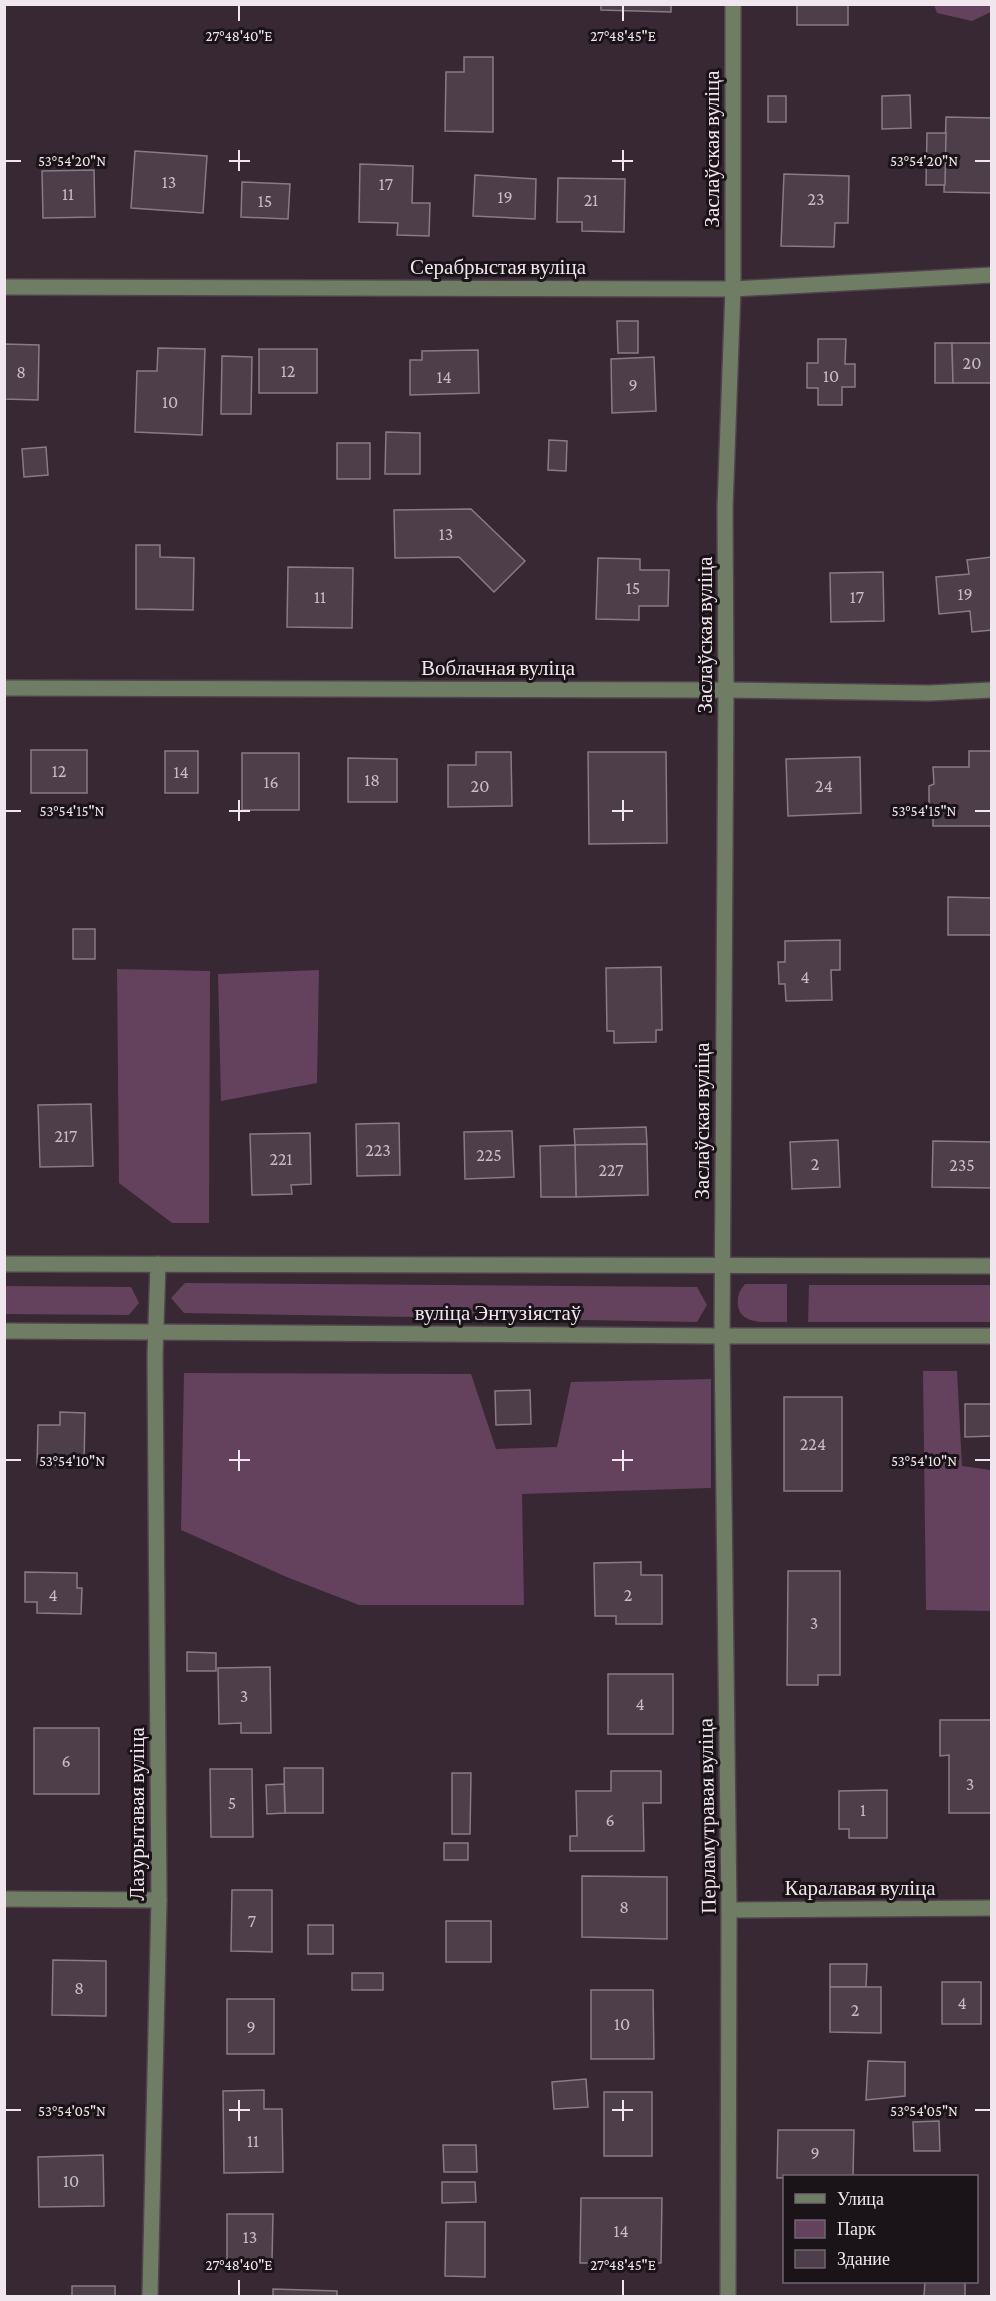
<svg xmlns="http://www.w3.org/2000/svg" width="996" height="2301" viewBox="0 0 996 2301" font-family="'Crimson Pro',serif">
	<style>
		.green { fill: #64415c }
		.building { fill: #4d3e49; stroke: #8b7986; stroke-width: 1.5 }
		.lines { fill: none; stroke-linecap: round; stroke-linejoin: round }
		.minor-casing { stroke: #51434d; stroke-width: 18 }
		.minor { stroke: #6f7d65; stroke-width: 15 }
		.ticks { fill: none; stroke: #f0e6ee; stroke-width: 2 }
		.labels { text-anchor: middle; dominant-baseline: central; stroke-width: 6; stroke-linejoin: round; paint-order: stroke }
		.number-label { font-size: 18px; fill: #c7bcc5 }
		.street-label { font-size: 21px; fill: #f0e6ee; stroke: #1a1318 }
		.ticks-label { font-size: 15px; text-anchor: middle; fill: #f0e6ee; stroke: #1a1318; stroke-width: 6; stroke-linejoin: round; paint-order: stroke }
	</style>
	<rect width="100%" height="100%" fill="#372833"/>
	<g class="green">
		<polygon points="934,5 991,5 991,12 972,21 937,13"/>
		<polygon points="117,969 210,971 209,1223 172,1223 119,1183"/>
		<polygon points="319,970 317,1083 221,1101 218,974"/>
		<polygon points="185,1283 697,1287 707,1305 697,1322 184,1313 171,1298"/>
		<path d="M 745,1284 L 787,1284 L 787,1322 C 770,1321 742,1327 738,1306 C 737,1297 739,1291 745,1284 Z"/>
		<polygon points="809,1285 991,1285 991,1322 808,1322"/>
		<polygon points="5,1286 131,1287 139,1303 129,1315 5,1314"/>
		<polygon points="923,1371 957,1371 962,1466 991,1470 991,1611 926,1610"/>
		<polygon points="184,1373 471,1374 496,1449 557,1447 571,1382 711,1379 711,1488 522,1494 524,1605 359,1605 289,1578 181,1530"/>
	</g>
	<g class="building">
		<polygon points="601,4 671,4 671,12 601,10"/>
		<rect x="797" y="4" width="51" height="21"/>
		<polygon points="464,57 493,57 493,132 445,131 446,72 464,72"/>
		<polygon points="910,95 911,128 882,129 882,96"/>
		<rect x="768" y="96" width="18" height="26"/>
		<polygon points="946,117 992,118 992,193 944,192"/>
		<polygon points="927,133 946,133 945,185 926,185"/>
		<polygon points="135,151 207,156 203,213 131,208"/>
		<polygon points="360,164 413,166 412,203 430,203 429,236 397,235 398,223 359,222"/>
		<polygon points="94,170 95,217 43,218 42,171"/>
		<polygon points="784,174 849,176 848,223 835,223 834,247 781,246"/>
		<polygon points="475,175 536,179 535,219 473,216"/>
		<polygon points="558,178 625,179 624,232 582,231 582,222 557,222"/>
		<polygon points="242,182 290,184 288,219 241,217"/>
		<polygon points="617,321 638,321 638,353 618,353"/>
		<polygon points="818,339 846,339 845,364 855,364 855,387 842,387 842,405 818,405 818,388 807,388 807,363 818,363"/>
		<polygon points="935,343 952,343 953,383 935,383"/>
		<polygon points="952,343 992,343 992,383 953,383"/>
		<polygon points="4,344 39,345 38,400 4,399"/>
		<polygon points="158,348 205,349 202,435 135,432 137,371 157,371"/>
		<rect x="259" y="349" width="58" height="44"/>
		<polygon points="478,350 479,393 410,395 410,360 422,360 422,351"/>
		<polygon points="222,356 252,357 251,414 221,414"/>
		<polygon points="654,357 656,411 612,413 611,359"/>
		<polygon points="386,432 420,433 420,474 385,474"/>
		<polygon points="549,440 567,441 566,471 548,470"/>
		<rect x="337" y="443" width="33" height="36"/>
		<polygon points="46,447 48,475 24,477 22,449"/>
		<polygon points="471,509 525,561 494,592 459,557 395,558 394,510"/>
		<polygon points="136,545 160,545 160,557 194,558 193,610 136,609"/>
		<polygon points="992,557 992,630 972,632 970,611 939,614 936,577 969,574 967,560"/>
		<polygon points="598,558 640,559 640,570 669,570 668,606 639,606 639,620 596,619"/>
		<polygon points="288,567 353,568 352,628 287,627"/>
		<polygon points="883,572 884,621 831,622 830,573"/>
		<rect x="31" y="750" width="56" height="43"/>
		<rect x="165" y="751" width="33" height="42"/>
		<polygon points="969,751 992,751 992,826 933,826 933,807 929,807 929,786 934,784 933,767 969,767"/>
		<polygon points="476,752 511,752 512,806 448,807 448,765 476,765"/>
		<polygon points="588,752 666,752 667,843 589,844"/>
		<rect x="242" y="753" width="57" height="57"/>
		<polygon points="860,757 861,813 788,816 786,759"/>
		<polygon points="348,758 397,759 397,802 348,802"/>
		<polygon points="948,897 992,898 992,935 948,935"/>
		<rect x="73" y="929" width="22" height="30"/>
		<polygon points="840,940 840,970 831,970 832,1000 786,1001 785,984 779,984 778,962 785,962 785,941"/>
		<polygon points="661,967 662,1030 656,1030 656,1042 614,1043 614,1031 607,1031 606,968"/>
		<polygon points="91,1104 93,1166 40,1167 38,1105"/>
		<polygon points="399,1123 400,1175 357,1176 356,1124"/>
		<polygon points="646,1127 647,1144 575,1145 574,1129"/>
		<polygon points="512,1131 514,1177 465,1179 464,1132"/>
		<polygon points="310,1133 311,1184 291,1185 292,1194 252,1195 250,1134"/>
		<polygon points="838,1140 840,1187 792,1189 790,1142"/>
		<polygon points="933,1141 992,1142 992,1188 932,1187"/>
		<polygon points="647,1144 648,1195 576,1197 575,1145"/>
		<polygon points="575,1145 576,1197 541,1197 540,1146"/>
		<polygon points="530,1390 531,1424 496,1425 495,1391"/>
		<rect x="784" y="1397" width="58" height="94"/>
		<polygon points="965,1404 992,1404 992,1436 965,1437"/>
		<polygon points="60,1412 85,1413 84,1466 37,1465 38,1425 60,1425"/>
		<polygon points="641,1562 641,1575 662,1575 662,1624 616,1624 616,1616 595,1616 594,1563"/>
		<polygon points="788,1571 840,1571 840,1675 818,1675 818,1685 787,1685"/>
		<polygon points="25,1572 77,1573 77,1588 82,1588 81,1614 37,1613 37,1602 25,1602"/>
		<polygon points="187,1652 216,1653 216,1671 187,1671"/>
		<polygon points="270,1667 271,1733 241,1733 241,1723 219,1724 218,1668"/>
		<rect x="608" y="1674" width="65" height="60"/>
		<polygon points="940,1720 992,1720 992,1813 949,1813 949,1755 940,1756"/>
		<rect x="34" y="1728" width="65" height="66"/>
		<polygon points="284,1768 323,1768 323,1813 285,1813"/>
		<polygon points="210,1769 252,1769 253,1837 211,1837"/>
		<polygon points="611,1771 661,1771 661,1803 643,1803 644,1851 570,1851 570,1836 577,1836 576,1791 611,1791"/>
		<polygon points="452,1773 471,1773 470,1834 452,1834"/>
		<polygon points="284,1784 285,1813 267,1814 266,1785"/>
		<polygon points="887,1790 887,1838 849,1838 849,1829 839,1829 839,1791"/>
		<rect x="444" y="1843" width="24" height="17"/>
		<polygon points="582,1876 667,1877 667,1939 582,1937"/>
		<polygon points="232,1890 272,1890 272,1952 231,1951"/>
		<rect x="446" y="1921" width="45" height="41"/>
		<rect x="308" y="1925" width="25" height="29"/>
		<polygon points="53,1960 106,1961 106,2016 52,2015"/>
		<polygon points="830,1964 867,1964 866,1987 830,1987"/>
		<rect x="352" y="1973" width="31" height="17"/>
		<rect x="942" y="1982" width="39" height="42"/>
		<polygon points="830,1987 881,1987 881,2033 830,2032"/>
		<polygon points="591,1990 653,1990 654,2059 591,2059"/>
		<rect x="227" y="1999" width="47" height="55"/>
		<polygon points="868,2061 905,2062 905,2096 866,2100"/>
		<polygon points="586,2079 588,2107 554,2109 552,2082"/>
		<polygon points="264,2090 264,2109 282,2109 283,2172 224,2173 223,2091"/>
		<rect x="604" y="2092" width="48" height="64"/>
		<polygon points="939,2121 940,2151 914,2151 913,2122"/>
		<polygon points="778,2130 854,2130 853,2176 777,2178"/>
		<polygon points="443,2145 476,2145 477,2172 444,2172"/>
		<polygon points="103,2155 104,2206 39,2207 38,2157"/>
		<polygon points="442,2182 475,2182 476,2202 442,2203"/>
		<polygon points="581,2198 662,2198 661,2263 580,2263"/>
		<polygon points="227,2214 273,2214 272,2261 227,2261"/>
		<polygon points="446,2222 485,2222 485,2277 445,2276"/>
		<polygon points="925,2282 965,2282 965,2296 924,2296"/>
		<rect x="72" y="2286" width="43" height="10"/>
		<polygon points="273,2289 337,2291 337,2296 273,2296"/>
	</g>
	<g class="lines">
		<g class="minor-casing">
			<g id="minor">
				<polyline points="4,287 733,289 992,275"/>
				<polyline points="4,688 726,690 929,693 992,690"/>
				<polyline points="4,1264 992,1266"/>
				<polyline points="4,1331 722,1336 992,1336"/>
				<polyline points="4,1899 159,1900"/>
				<polyline points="729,1910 992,1908"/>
				<polyline points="150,2296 159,1900 155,1356 158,1264"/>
				<polyline points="728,2296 729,1910 722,1336 726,690 725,508 733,289 733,4"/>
			</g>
		</g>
		<use href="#minor" class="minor"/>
	</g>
	<path class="ticks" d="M 239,6 L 239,21M 623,6 L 623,21M 239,150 L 239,171M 623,150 L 623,171M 6,161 L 21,161M 229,161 L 250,161M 612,161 L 633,161M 975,161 L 990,161M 239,800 L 239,821M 623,800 L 623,821M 6,811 L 21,811M 229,811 L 250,811M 612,811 L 633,811M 975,811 L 990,811M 239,1450 L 239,1471M 623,1450 L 623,1471M 6,1460 L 21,1460M 229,1460 L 250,1460M 612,1460 L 633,1460M 975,1460 L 990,1460M 239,2100 L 239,2121M 623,2100 L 623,2121M 6,2110 L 21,2110M 229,2110 L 250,2110M 612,2110 L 633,2110M 975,2110 L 990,2110M 239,2280 L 239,2295M 623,2280 L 623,2295"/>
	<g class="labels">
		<g class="number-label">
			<text x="169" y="182">13</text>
			<text x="386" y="184">17</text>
			<text x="68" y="194">11</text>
			<text x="505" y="197">19</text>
			<text x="816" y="199">23</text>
			<text x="591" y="200">21</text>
			<text x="265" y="201">15</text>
			<text x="972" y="363">20</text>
			<text x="288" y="371">12</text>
			<text x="21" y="372">8</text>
			<text x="831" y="376">10</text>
			<text x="444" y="377">14</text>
			<text x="633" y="385">9</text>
			<text x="170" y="402">10</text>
			<text x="446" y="534">13</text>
			<text x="633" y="588">15</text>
			<text x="965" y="594">19</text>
			<text x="320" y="597">11</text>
			<text x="857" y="597">17</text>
			<text x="59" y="771">12</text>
			<text x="181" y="772">14</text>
			<text x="372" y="780">18</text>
			<text x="271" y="782">16</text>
			<text x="480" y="786">20</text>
			<text x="824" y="786">24</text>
			<text x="805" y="977">4</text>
			<text x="66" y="1136">217</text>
			<text x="378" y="1150">223</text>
			<text x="489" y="1155">225</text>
			<text x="281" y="1159">221</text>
			<text x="815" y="1164">2</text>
			<text x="962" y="1165">235</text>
			<text x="611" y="1170">227</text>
			<text x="813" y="1444">224</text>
			<text x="53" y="1595">4</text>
			<text x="628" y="1595">2</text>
			<text x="814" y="1623">3</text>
			<text x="244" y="1696">3</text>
			<text x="640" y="1704">4</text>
			<text x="66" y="1761">6</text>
			<text x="970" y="1784">3</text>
			<text x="232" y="1803">5</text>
			<text x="863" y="1810">1</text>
			<text x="610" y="1820">6</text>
			<text x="624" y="1907">8</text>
			<text x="252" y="1921">7</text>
			<text x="79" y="1988">8</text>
			<text x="962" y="2003">4</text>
			<text x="855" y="2010">2</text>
			<text x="622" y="2024">10</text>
			<text x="251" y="2027">9</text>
			<text x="253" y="2141">11</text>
			<text x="815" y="2153">9</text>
			<text x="71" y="2181">10</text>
			<text x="621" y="2231">14</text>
			<text x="250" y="2237">13</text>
		</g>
		<g class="street-label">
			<text transform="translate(712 149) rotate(-90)">Заслаўская вуліца</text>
			<text x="498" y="267">Серабрыстая вуліца</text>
			<text transform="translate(705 635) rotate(-90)">Заслаўская вуліца</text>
			<text x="498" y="668">Воблачная вуліца</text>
			<text transform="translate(702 1121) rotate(-90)">Заслаўская вуліца</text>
			<text x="498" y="1313">вуліца Энтузіястаў</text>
			<text transform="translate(137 1814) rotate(-90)">Лазурытавая вуліца</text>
			<text transform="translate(707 1816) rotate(-91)">Перламутравая вуліца</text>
			<text x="860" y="1888">Каралавая вуліца</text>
		</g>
	</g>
	<g class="ticks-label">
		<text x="239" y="41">27°48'40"E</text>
		<text x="623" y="41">27°48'45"E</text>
		<text x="72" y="166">53°54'20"N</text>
		<text x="924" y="166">53°54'20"N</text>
		<text x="72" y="816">53°54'15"N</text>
		<text x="924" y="816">53°54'15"N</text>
		<text x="72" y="1466">53°54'10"N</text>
		<text x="924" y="1466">53°54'10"N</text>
		<text x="72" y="2116">53°54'05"N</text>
		<text x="924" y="2116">53°54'05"N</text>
		<text x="239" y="2270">27°48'40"E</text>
		<text x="623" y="2270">27°48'45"E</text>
	</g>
	<rect width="996" height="2301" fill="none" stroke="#f0e6ee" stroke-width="12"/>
	<rect x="783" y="2175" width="195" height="108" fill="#1a1318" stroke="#70676e" stroke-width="1.5"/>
	<rect x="795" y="2194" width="30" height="9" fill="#6f7d65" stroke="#70676e" stroke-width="1.5"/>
	<text x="837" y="2205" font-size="18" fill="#f0e6ee">Улица</text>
	<rect x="795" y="2220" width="30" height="18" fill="#64415c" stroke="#70676e" stroke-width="1.5"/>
	<text x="837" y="2235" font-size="18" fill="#f0e6ee">Парк</text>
	<rect x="795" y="2250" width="30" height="18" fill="#4d3e49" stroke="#70676e" stroke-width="1.5"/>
	<text x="837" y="2265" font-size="18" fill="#f0e6ee">Здание</text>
</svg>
